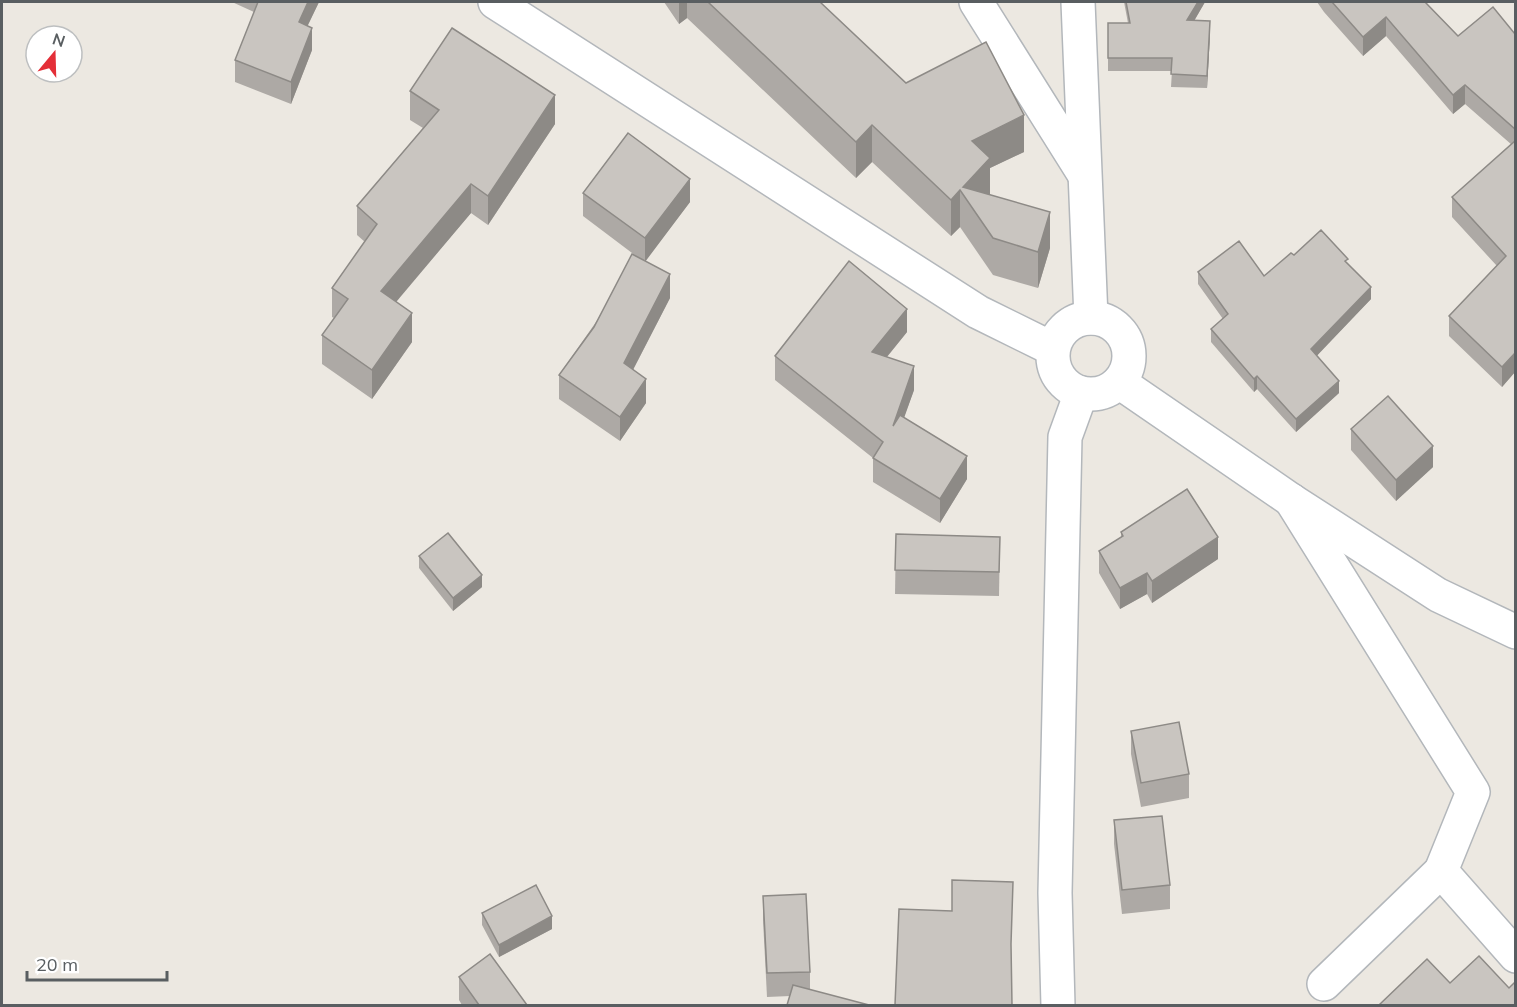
<svg xmlns="http://www.w3.org/2000/svg" width="1517" height="1007" viewBox="0 0 1517 1007" font-family="Mulish,sans-serif">
	<style>
		.lines { fill: none; stroke-linecap: round; stroke-linejoin: round }
		.minor-casing { stroke: #b3b7bb; stroke-width: 36 }
		.minor { stroke: #fff; stroke-width: 33 }
		.wall { fill: #ada9a5 }
		.shaded-wall { fill: #8d8a86 }
		.building { fill: #c9c5c0; stroke: #8d8a86; stroke-width: 1.5 }
	</style>
	<rect width="100%" height="100%" fill="#ece8e1"/>
	<g class="lines">
		<g class="minor-casing">
			<g id="minor">
				<polyline points="495,2 978,312 1053,349"/>
				<polyline points="976,2 1084,174"/>
				<polyline points="1078,2 1091,318"/>
				<circle cx="1091" cy="356" r="38"/>
				<polyline points="1119,382 1291,500 1438,595 1516,632"/>
				<polyline points="1291,500 1473,792 1441,871 1516,956"/>
				<polyline points="1324,984 1441,871"/>
				<polyline points="1058,1006 1055,893 1065,437 1081,393"/>
			</g>
		</g>
		<use href="#minor" class="minor"/>
	</g>
	<g class="wall">
		<polygon points="232,2 319,2 307,26 312,50 291,104 235,82 235,60 254,12"/>
		<polygon points="664,2 820,2 906,83 1024,152 990,168 990,195 1050,248 1038,288 993,275 960,227 951,236 872,162 856,178 687,18 679,24"/>
		<polygon points="1124,2 1205,2 1194,21 1210,34 1207,88 1171,87 1172,71 1108,71 1108,23 1128,23"/>
		<polygon points="1317,2 1425,2 1458,36 1515,34 1515,372 1502,387 1449,336 1449,316 1497,266 1452,217 1452,197 1512,145 1465,104 1453,114 1386,36 1363,56 1324,12"/>
		<polygon points="410,91 555,124 488,225 471,213 396,301 412,342 372,399 322,364 322,335 334,318 332,317 332,288 365,242 357,235 357,206 423,128 410,120"/>
		<polygon points="583,193 690,202 645,261 670,298 633,370 646,403 620,441 559,399 559,375 640,259 583,216"/>
		<polygon points="1294,255 1348,264 1371,299 1316,356 1339,393 1296,432 1257,389 1254,392 1211,342 1211,329 1223,319 1198,284 1198,272 1264,276"/>
		<polygon points="907,332 887,357 914,390 904,417 967,479 940,523 873,482 873,458 775,380 775,356"/>
		<polygon points="1351,429 1433,467 1396,501 1351,450"/>
		<polygon points="1121,532 1218,559 1152,603 1147,594 1120,609 1099,573 1099,551 1121,537"/>
		<polygon points="896,534 1000,537 999,596 895,594"/>
		<polygon points="419,556 482,587 453,611 419,568"/>
		<polygon points="1131,731 1189,774 1189,798 1141,807 1131,754"/>
		<polygon points="1114,820 1170,885 1170,909 1122,914 1114,844"/>
		<polygon points="763,896 810,972 810,989 790,996 767,997 763,920"/>
		<polygon points="482,913 552,929 499,957 482,925"/>
		<polygon points="459,977 527,1005 462,1005 459,1000"/>
	</g>
	<g class="shaded-wall">
		<polygon points="308,2 319,2 299,44 299,22"/>
		<polygon points="679,2 687,2 687,18 679,24"/>
		<polygon points="1198,2 1205,2 1187,33 1187,20"/>
		<polygon points="1386,17 1386,36 1363,56 1363,37"/>
		<polygon points="1210,21 1210,34 1207,88 1207,76"/>
		<polygon points="312,28 312,50 291,104 291,82"/>
		<polygon points="1465,85 1465,104 1453,114 1453,95"/>
		<polygon points="555,95 555,124 488,225 488,196"/>
		<polygon points="1024,115 1024,152 990,168 990,194 974,211 963,187 972,141"/>
		<polygon points="872,125 872,162 856,178 856,142"/>
		<polygon points="690,179 690,202 645,262 645,238"/>
		<polygon points="471,184 471,213 381,320 381,291"/>
		<polygon points="960,190 960,227 951,236 951,200"/>
		<polygon points="1050,212 1050,248 1038,288 1038,252"/>
		<polygon points="670,274 670,298 624,387 624,363"/>
		<polygon points="1371,287 1371,299 1311,362 1311,349"/>
		<polygon points="907,309 907,332 872,375 872,352"/>
		<polygon points="412,313 412,342 372,399 372,370"/>
		<polygon points="1515,353 1515,372 1502,387 1502,367"/>
		<polygon points="914,366 914,390 893,449 893,426"/>
		<polygon points="1257,376 1257,389 1254,392 1254,379"/>
		<polygon points="646,379 646,403 620,441 620,417"/>
		<polygon points="1339,381 1339,393 1296,432 1296,419"/>
		<polygon points="1433,446 1433,467 1396,501 1396,480"/>
		<polygon points="967,456 967,479 940,523 940,499"/>
		<polygon points="1218,537 1218,559 1152,603 1152,581"/>
		<polygon points="1147,573 1147,594 1120,609 1120,588"/>
		<polygon points="482,575 482,587 453,611 453,598"/>
		<polygon points="552,916 552,929 499,957 499,945"/>
	</g>
	<g class="building">
		<polygon points="258,2 308,2 299,22 312,28 291,82 235,60"/>
		<polygon points="708,2 820,2 906,83 986,42 1024,115 972,141 990,158 963,187 1050,212 1038,252 993,238 960,190 951,200 872,125 856,142"/>
		<polygon points="1126,2 1198,2 1187,20 1210,21 1207,76 1171,74 1172,58 1108,58 1108,23 1130,23"/>
		<polygon points="1332,2 1425,2 1458,36 1493,7 1515,34 1515,129 1465,85 1453,95 1386,17 1363,37"/>
		<polygon points="452,28 555,95 488,196 471,184 381,291 412,313 372,370 322,335 348,299 332,288 377,224 357,206 439,110 410,91"/>
		<polygon points="628,133 690,179 645,238 583,193"/>
		<polygon points="1515,141 1515,353 1502,367 1449,316 1506,256 1452,197"/>
		<polygon points="1321,230 1348,259 1345,261 1371,287 1311,349 1339,381 1296,419 1257,376 1254,379 1211,329 1228,314 1198,272 1239,241 1264,276 1291,253 1294,255"/>
		<polygon points="632,254 670,274 624,363 646,379 620,417 559,375 594,327"/>
		<polygon points="849,261 907,309 872,352 914,366 893,426 900,415 967,456 940,499 873,458 883,442 775,356"/>
		<polygon points="1388,396 1433,446 1396,480 1351,429"/>
		<polygon points="1187,489 1218,537 1152,581 1147,573 1120,588 1099,551 1123,536 1121,532"/>
		<polygon points="448,533 482,575 453,598 419,556"/>
		<polygon points="896,534 1000,537 999,572 895,570"/>
		<polygon points="1179,722 1189,774 1141,783 1131,731"/>
		<polygon points="1162,816 1170,885 1122,890 1114,820"/>
		<polygon points="952,880 1013,882 1011,944 1012,1005 895,1005 899,909 952,911"/>
		<polygon points="536,885 552,916 499,945 482,913"/>
		<polygon points="806,894 810,972 767,973 763,896"/>
		<polygon points="490,954 527,1005 479,1005 459,977"/>
		<polygon points="1479,956 1509,988 1515,982 1515,1005 1379,1005 1427,959 1450,983"/>
		<polygon points="793,985 869,1005 787,1005"/>
	</g>
	<rect width="1517" height="1007" fill="none" stroke="#595e61" stroke-width="6"/>
	<g transform="translate(54 54) rotate(19)"><circle r="28" fill="#ffffff" stroke="#bdbfc0" stroke-width="1.5"/>
	<path d="M0-4.5L10 22L0 15L-10 22Z" fill="#e42f38"/>
	<text y="-9" font-size="16" font-weight="bold" text-anchor="middle" fill="#595e61">N</text>
	</g>
	<path d="M27 971v9h140v-9" fill="none" stroke="#595e61" stroke-width="3"/>
	<text x="36" y="971" font-size="18" fill="#595e61" stroke="#ffffff" stroke-width="4.5" paint-order="stroke">20 m</text>
</svg>
